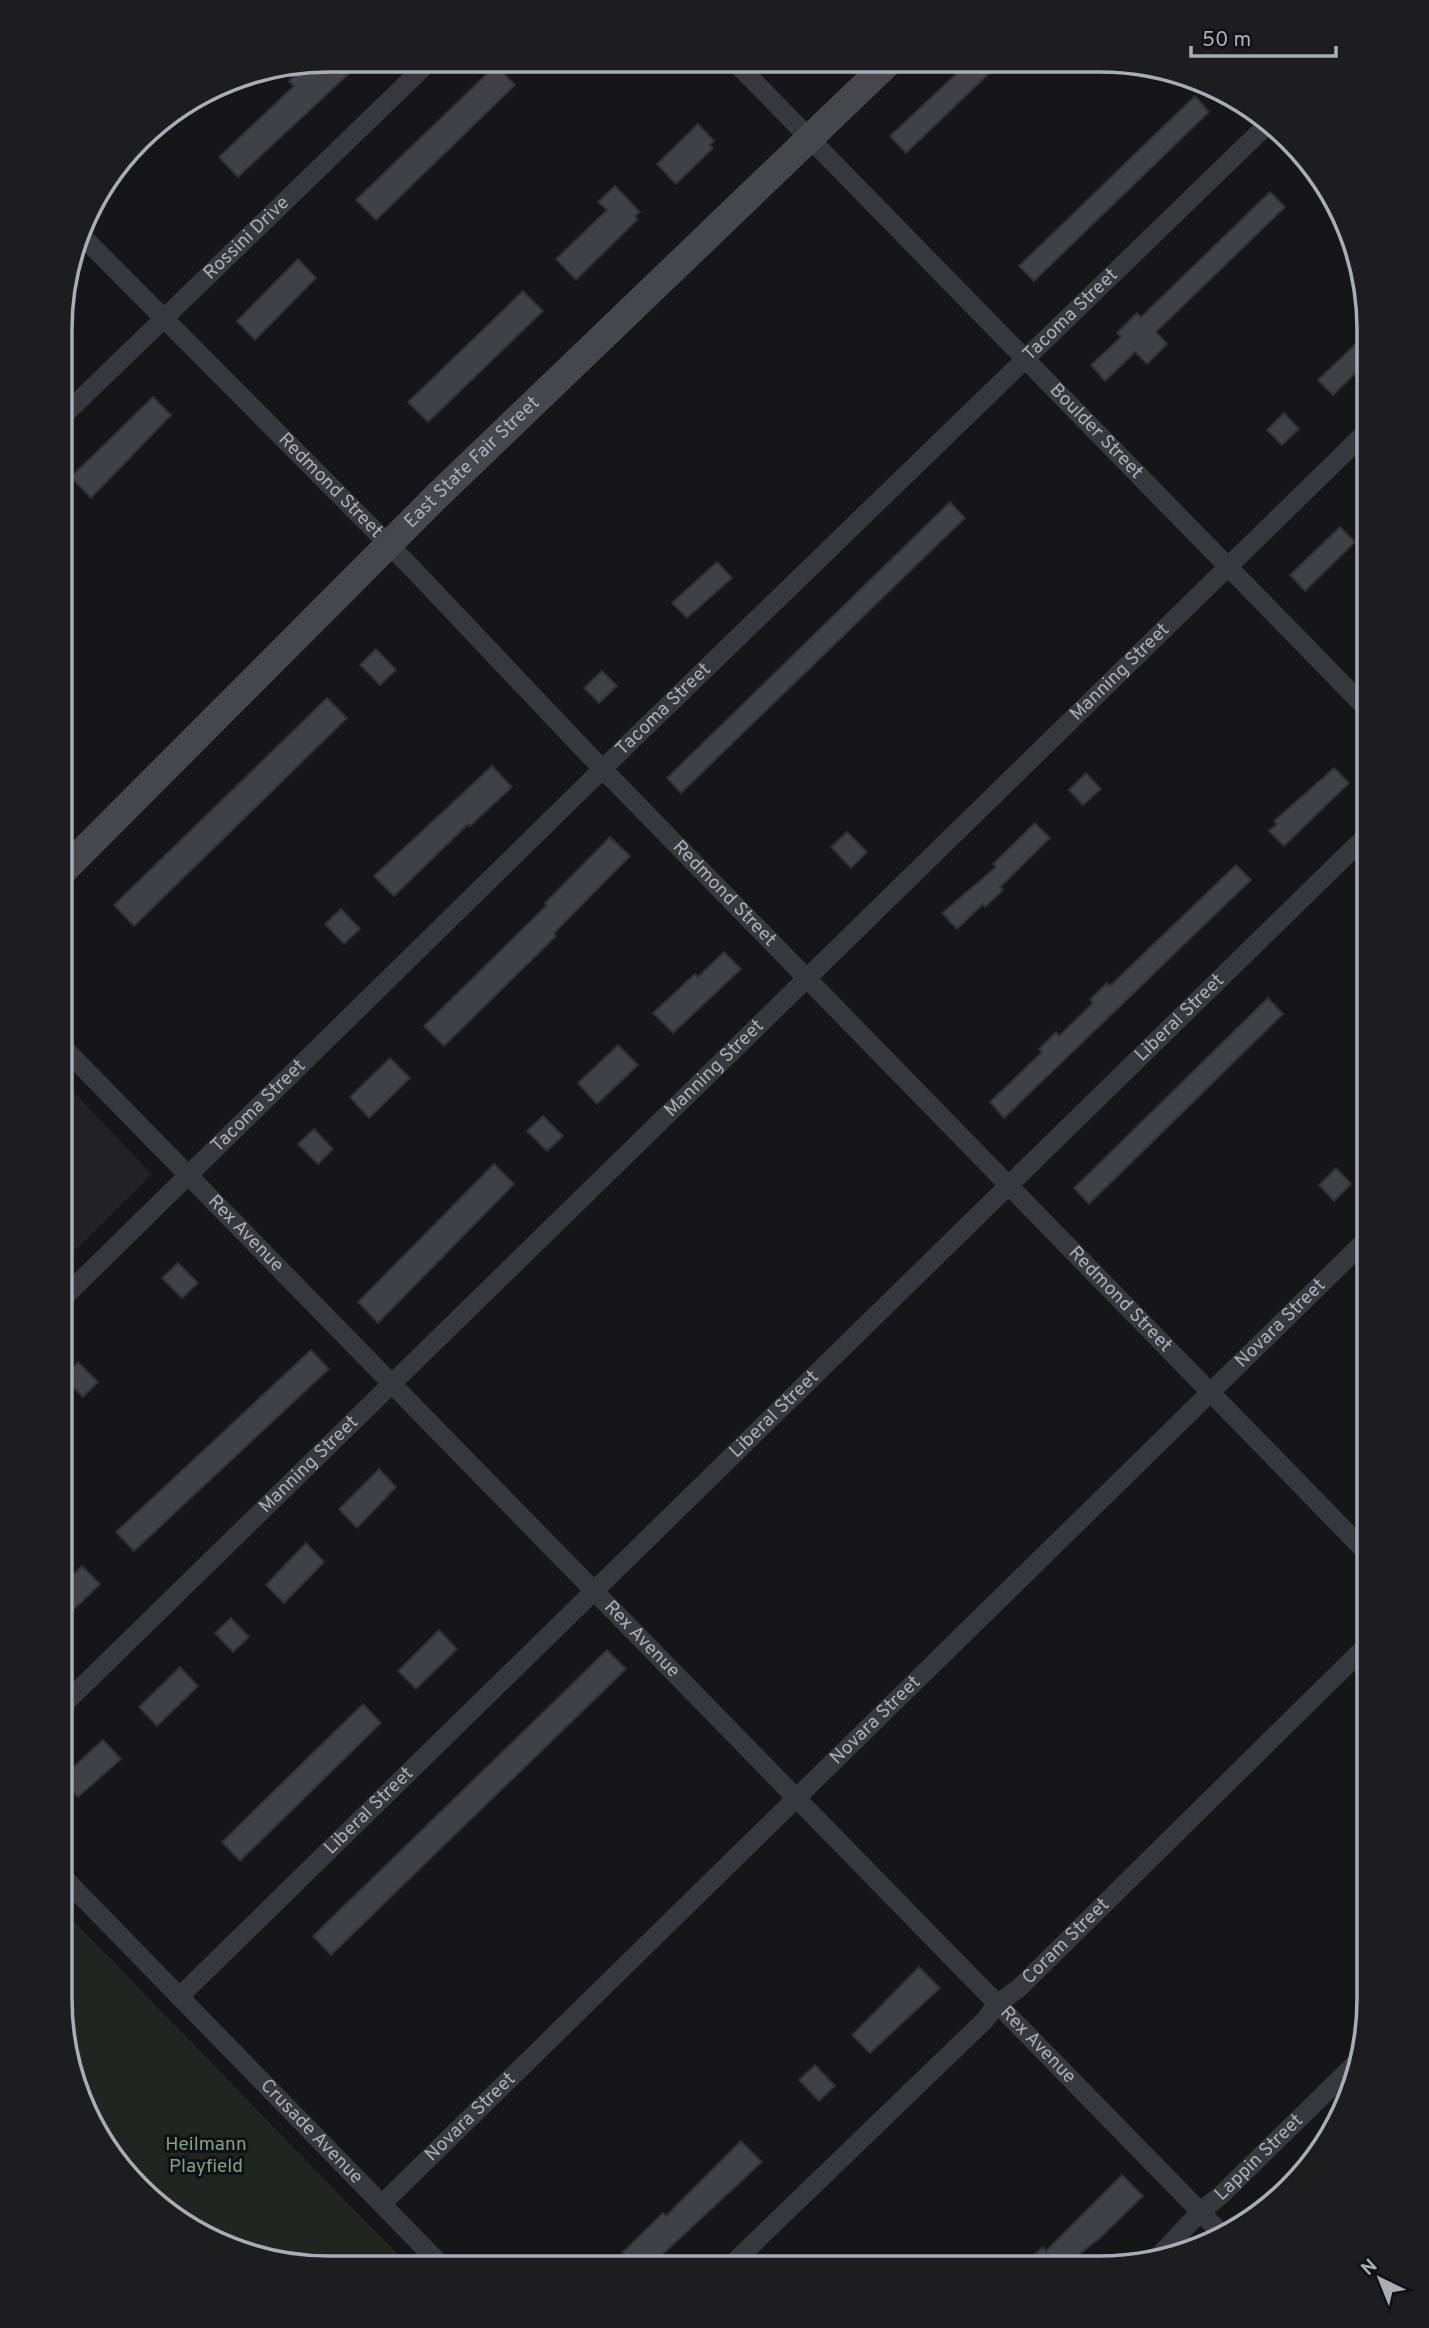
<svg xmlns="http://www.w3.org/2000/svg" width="1429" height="2328" viewBox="0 0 1429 2328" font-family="Overpass,sans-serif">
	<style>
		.built { fill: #222225 }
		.green { fill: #1e261f }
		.building { fill: #404145; stroke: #303034; stroke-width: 2 }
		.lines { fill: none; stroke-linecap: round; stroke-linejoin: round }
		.street { stroke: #37383d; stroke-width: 19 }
		.secondary { stroke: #45474d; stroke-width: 28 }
		.labels { text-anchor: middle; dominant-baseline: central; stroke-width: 6; stroke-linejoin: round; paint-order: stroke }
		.street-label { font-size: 19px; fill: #a8adb8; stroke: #111113 }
		.park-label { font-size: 19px; fill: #7fa381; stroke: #111113 }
		.rim { fill: none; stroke: #a8adb8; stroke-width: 3.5 }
	</style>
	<rect width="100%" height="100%" fill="#161618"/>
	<polygon class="built" points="61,1079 152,1174 60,1265"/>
	<polygon class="green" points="60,1907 410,2267 294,2266 225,2248 165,2213 115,2163 80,2102 60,1999"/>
	<g class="building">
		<polygon points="348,60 355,68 238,177 219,157 294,86 289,81 304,65 311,72 322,61"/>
		<polygon points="970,61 1002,61 906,153 890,136"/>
		<polygon points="496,65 515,85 376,220 356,200"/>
		<polygon points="1195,96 1209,112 1034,281 1019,266"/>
		<polygon points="698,124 714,141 710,145 713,148 676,184 657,164"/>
		<polygon points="615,186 640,212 635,216 638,219 576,280 556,259 607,210 598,202"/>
		<polygon points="1270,192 1285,207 1156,332 1167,344 1147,364 1135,352 1105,381 1091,365 1121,337 1117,333 1137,313 1141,317"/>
		<polygon points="298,259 316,278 255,340 237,321"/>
		<polygon points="523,291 543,311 428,422 408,402"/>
		<polygon points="1362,338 1369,346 1369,360 1333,395 1318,380"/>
		<polygon points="153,397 171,415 91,498 71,477"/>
		<polygon points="1284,413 1299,429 1282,445 1267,430"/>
		<polygon points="950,502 965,518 681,793 667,778"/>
		<polygon points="1340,527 1355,542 1305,591 1290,575"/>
		<polygon points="717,562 732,578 687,618 672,603"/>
		<polygon points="376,649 396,670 380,685 360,665"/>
		<polygon points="602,671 617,686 599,703 584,688"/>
		<polygon points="327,698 347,718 134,926 114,905"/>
		<polygon points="492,766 512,787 470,826 468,824 394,896 374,876"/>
		<polygon points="1334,768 1349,783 1284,846 1269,831 1277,824 1274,821"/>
		<polygon points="1086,773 1101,789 1083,805 1069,790"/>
		<polygon points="1035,823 1050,838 1000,887 1003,890 985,907 983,904 957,929 942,913 996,867 993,864"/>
		<polygon points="847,832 867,852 851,868 831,847"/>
		<polygon points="610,837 630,856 554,933 556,936 444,1046 424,1026 547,905 545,903"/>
		<polygon points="1236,865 1251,880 1004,1118 990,1102 1042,1052 1039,1049 1056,1032 1059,1036 1093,1003 1090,1000 1107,983 1110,986"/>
		<polygon points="341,909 360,929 344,944 325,924"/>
		<polygon points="724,952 741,969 673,1033 653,1013 695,974 698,977"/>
		<polygon points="1268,998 1283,1014 1089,1204 1074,1188"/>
		<polygon points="618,1045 638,1065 597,1104 578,1083"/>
		<polygon points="390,1058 410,1078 369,1118 350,1097"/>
		<polygon points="543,1116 563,1136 547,1151 527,1131"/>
		<polygon points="314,1129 333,1149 318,1164 298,1144"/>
		<polygon points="494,1164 514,1184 378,1323 358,1302"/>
		<polygon points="1336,1168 1351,1184 1334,1201 1319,1185"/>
		<polygon points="178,1263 198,1283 182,1298 162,1278"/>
		<polygon points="311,1350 329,1369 134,1551 116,1532"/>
		<polygon points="78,1362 98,1382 83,1397 63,1377"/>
		<polygon points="379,1469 396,1487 357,1528 339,1509"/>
		<polygon points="306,1543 324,1562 284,1603 266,1585"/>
		<polygon points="82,1566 100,1584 60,1623 60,1587"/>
		<polygon points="231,1618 249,1637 233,1652 215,1633"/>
		<polygon points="439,1630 457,1649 416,1689 398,1671"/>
		<polygon points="607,1650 626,1669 331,1955 313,1936"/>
		<polygon points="180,1667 198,1686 157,1726 139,1707"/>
		<polygon points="363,1704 381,1723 240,1861 222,1842"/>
		<polygon points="103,1740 121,1759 78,1797 60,1779"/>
		<polygon points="919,1967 940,1988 870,2053 852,2035"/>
		<polygon points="815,2065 835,2086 819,2101 799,2080"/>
		<polygon points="741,2141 762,2162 649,2267 613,2267 625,2256 622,2253 663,2213 666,2216"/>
		<polygon points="1122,2175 1143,2196 1100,2238 1062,2268 1020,2268 1043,2247 1046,2251"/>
	</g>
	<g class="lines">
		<g class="street">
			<path id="s1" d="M 734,61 L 1369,711"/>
			<path id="s2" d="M 80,234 L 410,566 L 588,754 L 1369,1555"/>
			<path id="s3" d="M 62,417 L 431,60"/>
			<path id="s4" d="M 61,1045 L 1224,2236"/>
			<path id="s5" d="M 60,1301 L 626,746 L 1271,121"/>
			<path id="s6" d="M 60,1708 L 1369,429"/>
			<path id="s7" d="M 60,1874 L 443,2267"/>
			<path id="s8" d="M 179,1997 L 1369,833"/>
			<path id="s9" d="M 382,2204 L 1369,1237"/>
			<path id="s10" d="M 1158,2257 L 1200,2212 L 1220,2196 L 1361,2058"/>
			<path id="s11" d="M 729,2267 L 985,2020 L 997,2004 L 1018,1989 L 1369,1643"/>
		</g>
		<path class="secondary" id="s12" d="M 61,873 L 438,495 L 890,61"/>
	</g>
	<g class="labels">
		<g class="street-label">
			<text stroke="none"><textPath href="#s3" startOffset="257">Rossini Drive</textPath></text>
			<text stroke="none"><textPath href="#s5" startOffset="1412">Tacoma Street</textPath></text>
			<text stroke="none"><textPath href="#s1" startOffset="518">Boulder Street</textPath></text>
			<text stroke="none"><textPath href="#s12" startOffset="581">East State Fair Street</textPath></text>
			<text stroke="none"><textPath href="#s2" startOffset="355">Redmond Street</textPath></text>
			<text stroke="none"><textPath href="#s6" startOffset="1482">Manning Street</textPath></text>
			<text stroke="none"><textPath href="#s5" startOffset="845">Tacoma Street</textPath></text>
			<text stroke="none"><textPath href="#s2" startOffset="922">Redmond Street</textPath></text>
			<text stroke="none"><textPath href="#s8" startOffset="1400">Liberal Street</textPath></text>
			<text stroke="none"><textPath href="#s6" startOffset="915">Manning Street</textPath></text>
			<text stroke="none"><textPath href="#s5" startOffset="278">Tacoma Street</textPath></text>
			<text stroke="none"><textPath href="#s4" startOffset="264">Rex Avenue</textPath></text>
			<text stroke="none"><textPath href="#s2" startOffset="1489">Redmond Street</textPath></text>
			<text stroke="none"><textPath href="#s9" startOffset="1258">Novara Street</textPath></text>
			<text stroke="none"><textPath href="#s8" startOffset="833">Liberal Street</textPath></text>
			<text stroke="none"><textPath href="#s6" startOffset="348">Manning Street</textPath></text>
			<text stroke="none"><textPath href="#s4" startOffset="831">Rex Avenue</textPath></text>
			<text stroke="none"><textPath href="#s9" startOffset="691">Novara Street</textPath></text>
			<text stroke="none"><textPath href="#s8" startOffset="266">Liberal Street</textPath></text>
			<text stroke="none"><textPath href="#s11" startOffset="469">Coram Street</textPath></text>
			<text stroke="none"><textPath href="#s4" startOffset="1398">Rex Avenue</textPath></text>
			<text stroke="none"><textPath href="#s9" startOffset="124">Novara Street</textPath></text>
			<text stroke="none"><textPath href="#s7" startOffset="360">Crusade Avenue</textPath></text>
			<text stroke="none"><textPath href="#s10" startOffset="142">Lappin Street</textPath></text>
		</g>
		<g class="park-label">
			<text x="206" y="2145">Heilmann<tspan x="206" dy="22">Playfield</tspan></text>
		</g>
	</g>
	<path d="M0 0H1429V2328H0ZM329 72H1100A257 257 0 0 1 1357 329V1999A257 257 0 0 1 1100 2256H329A257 257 0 0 1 72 1999V329A257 257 0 0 1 329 72Z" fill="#1d1d20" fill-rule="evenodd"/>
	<path class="rim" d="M329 72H1100A257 257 0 0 1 1357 329V1999A257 257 0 0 1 1100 2256H329A257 257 0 0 1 72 1999V329A257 257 0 0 1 329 72Z"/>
	<g transform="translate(1380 2279) rotate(317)" stroke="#111113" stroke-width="5" paint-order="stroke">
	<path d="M0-5L12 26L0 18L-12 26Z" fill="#a8adb8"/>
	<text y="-10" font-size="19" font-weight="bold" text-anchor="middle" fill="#a8adb8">N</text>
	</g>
	<path d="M1191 46v10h145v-10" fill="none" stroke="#a8adb8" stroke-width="3.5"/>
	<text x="1202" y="46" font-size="21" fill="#a8adb8" stroke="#111113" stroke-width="5" paint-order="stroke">50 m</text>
</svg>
